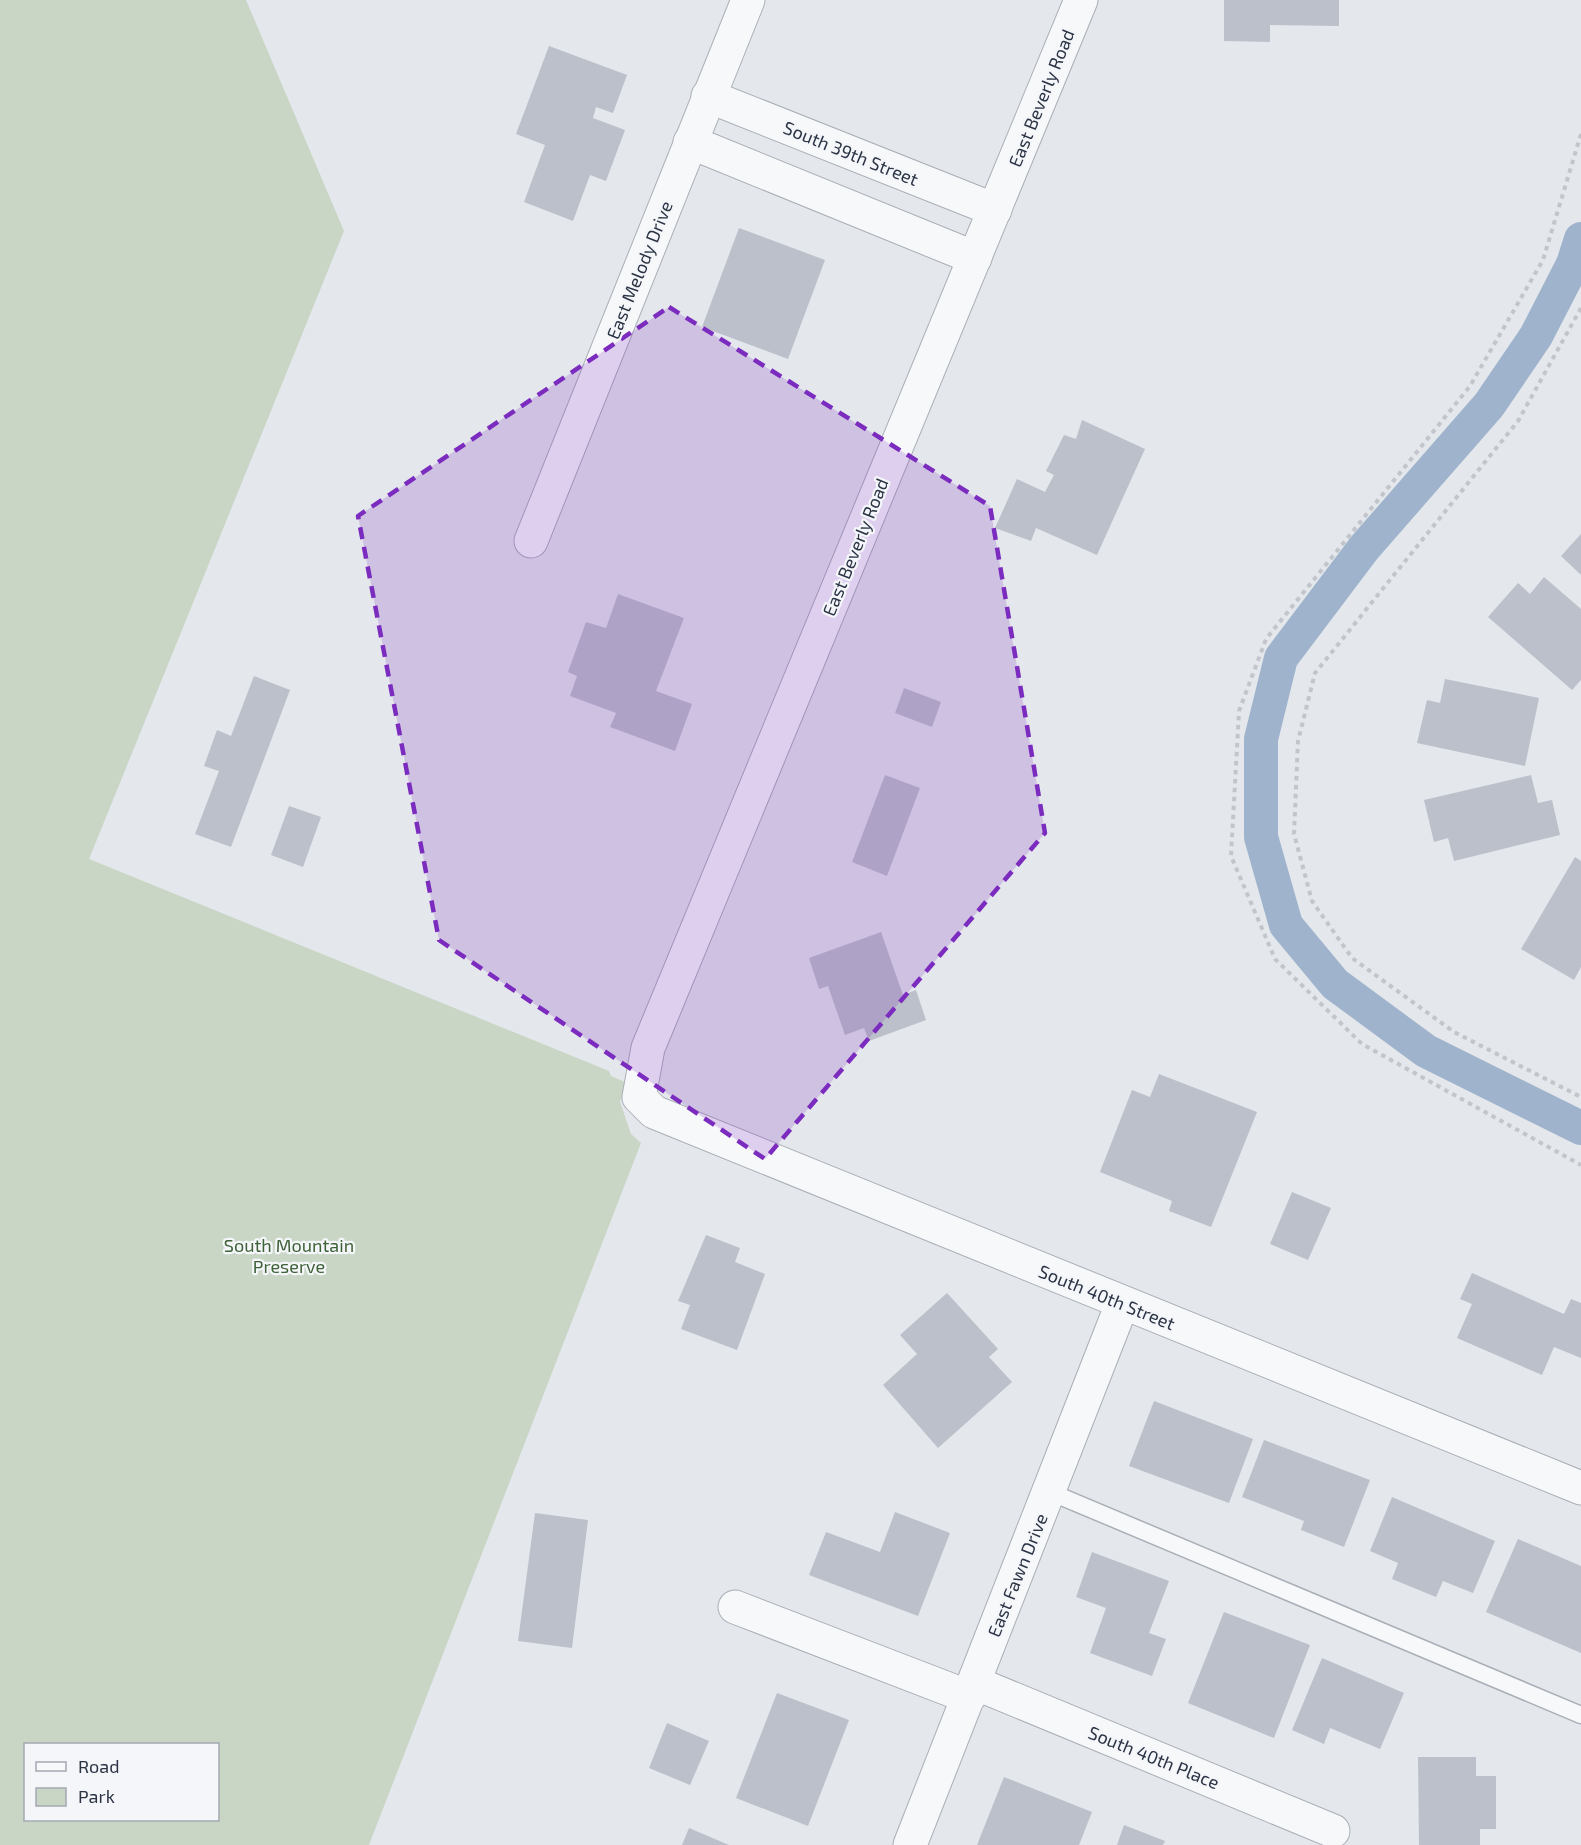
<svg xmlns="http://www.w3.org/2000/svg" width="1581" height="1845" viewBox="0 0 1581 1845" font-family="'Exo 2',sans-serif">
	<style>
		.green { fill: #c9d6c5; fill-rule: evenodd }
		.lines { fill: none; stroke-linecap: round; stroke-linejoin: round }
		.canal { stroke: #9fb4cc; stroke-width: 34 }
		.building { fill: #bbc0ca }
		.lane-casing { stroke: #a9aeb7; stroke-width: 19 }
		.street-casing { stroke: #a9aeb7; stroke-width: 35 }
		.path { stroke: #c2c5cb; stroke-width: 4; stroke-dasharray: 4.5 4.5; stroke-linecap: butt }
		.lane { stroke: #f7f8fa; stroke-width: 16 }
		.street { stroke: #f7f8fa; stroke-width: 33 }
		.marked { fill: #7b2cbf; fill-opacity: 0.2; stroke: #7b2cbf; stroke-width: 4.5; stroke-dasharray: 12 8; stroke-linejoin: round }
		.labels { text-anchor: middle; dominant-baseline: central; stroke-width: 4.5; stroke-linejoin: round; paint-order: stroke }
		.street-label { font-size: 18px; fill: #2b3445; stroke: #f4f6f9 }
		.park-label { font-size: 18px; fill: #3f6138; stroke: #f4f6f9 }
	</style>
	<rect width="100%" height="100%" fill="#e4e7ec"/>
	<path class="green" d="M 0,0 L 246,0 L 344,231 L 89,859 L 609,1071 L 611,1076 L 627,1083 L 620,1102 L 631,1134 L 641,1143 L 369,1845 L 0,1845 ZM 26,1744 L 218,1744 L 218,1820 L 26,1820 Z"/>
	<g class="lines">
		<polyline class="canal" points="1581,239 1573,264 1536,336 1489,405 1364,548 1281,658 1261,739 1261,837 1286,925 1335,984 1426,1051 1581,1128"/>
	</g>
	<g class="building">
		<polygon points="1224,0 1339,0 1339,26 1270,25 1270,42 1224,41"/>
		<polygon points="549,46 627,75 613,113 596,107 593,118 625,130 606,181 590,175 573,221 524,202 545,145 516,134"/>
		<polygon points="739,228 825,260 788,359 702,327"/>
		<polygon points="1082,420 1145,449 1097,555 1036,528 1031,541 995,528 1017,479 1045,492 1054,475 1046,471 1064,435 1076,439"/>
		<polygon points="1581,534 1581,575 1561,556"/>
		<polygon points="1544,577 1581,609 1581,680 1572,690 1488,617 1518,583 1530,594"/>
		<polygon points="618,594 684,618 656,691 692,704 675,751 610,727 616,713 570,696 577,676 568,672 586,622 606,628"/>
		<polygon points="254,676 290,690 231,847 195,834 219,771 204,766 217,730 231,736"/>
		<polygon points="1445,679 1539,698 1525,766 1417,743 1427,700 1440,703"/>
		<polygon points="904,688 941,702 932,727 895,713"/>
		<polygon points="885,775 920,788 887,876 852,862"/>
		<polygon points="1531,775 1538,803 1552,800 1560,835 1454,861 1448,838 1434,842 1424,800"/>
		<polygon points="289,806 321,817 303,867 271,855"/>
		<polygon points="1575,857 1581,861 1581,967 1574,980 1521,949"/>
		<polygon points="881,932 903,995 916,990 926,1020 869,1041 864,1028 845,1035 828,986 819,989 809,958"/>
		<polygon points="1159,1074 1257,1112 1211,1227 1169,1211 1172,1201 1100,1172 1132,1090 1150,1097"/>
		<polygon points="1292,1192 1331,1208 1308,1260 1270,1244"/>
		<polygon points="706,1235 740,1248 735,1262 765,1274 737,1350 681,1329 690,1305 678,1301"/>
		<polygon points="1472,1273 1564,1314 1571,1299 1581,1303 1581,1358 1554,1347 1542,1375 1457,1338 1472,1304 1460,1299"/>
		<polygon points="947,1293 998,1349 989,1357 1012,1382 938,1448 883,1385 917,1354 900,1335"/>
		<polygon points="1154,1401 1253,1439 1229,1503 1129,1466"/>
		<polygon points="1264,1440 1370,1480 1344,1547 1301,1530 1304,1521 1242,1497"/>
		<polygon points="1392,1497 1495,1541 1473,1593 1443,1581 1436,1597 1392,1579 1398,1563 1370,1551"/>
		<polygon points="895,1512 950,1533 918,1616 809,1575 826,1532 880,1552"/>
		<polygon points="535,1513 588,1520 572,1648 518,1641"/>
		<polygon points="1518,1539 1581,1566 1581,1653 1486,1612"/>
		<polygon points="1092,1552 1169,1581 1149,1633 1166,1639 1152,1676 1090,1653 1106,1608 1076,1597"/>
		<polygon points="1224,1612 1310,1645 1274,1738 1188,1703"/>
		<polygon points="1322,1658 1404,1693 1380,1749 1330,1728 1324,1744 1292,1730"/>
		<polygon points="777,1693 849,1720 808,1826 736,1798"/>
		<polygon points="667,1723 709,1741 690,1785 649,1768"/>
		<polygon points="1418,1757 1476,1757 1476,1776 1496,1776 1496,1829 1480,1829 1480,1845 1419,1845"/>
		<polygon points="1004,1777 1092,1812 1079,1845 977,1845"/>
		<polygon points="1124,1825 1165,1841 1163,1845 1117,1845"/>
		<polygon points="689,1828 729,1845 682,1845"/>
	</g>
	<g class="lines">
		<g class="lane-casing">
			<polyline id="lane" points="1050,1492 1581,1715"/>
		</g>
		<g class="street-casing">
			<g id="street">
				<polyline points="1081,0 648,1048 639,1097 654,1112 1581,1488"/>
				<polyline points="708,96 995,210"/>
				<polyline points="690,142 975,258"/>
				<polyline points="531,541 748,0"/>
				<polyline points="735,1607 969,1697"/>
				<polyline points="975,1683 1333,1831"/>
				<polyline points="910,1845 1122,1304"/>
			</g>
		</g>
		<g class="path">
			<polyline points="1581,134 1543,260 1470,386 1266,639 1239,711 1231,856 1275,959 1362,1044 1581,1165"/>
			<polyline points="1581,308 1518,421 1315,673 1298,741 1294,834 1312,901 1352,958 1454,1032 1581,1097"/>
		</g>
		<use href="#lane" class="lane"/>
		<use href="#street" class="street"/>
	</g>
	<path class="marked" d="M 669,307 L 990,506 L 1045,833 L 765,1159 L 439,940 L 358,516 Z"/>
	<g class="labels">
		<g class="street-label">
			<text transform="translate(1041 98) rotate(-68)">East Beverly Road</text>
			<text transform="translate(851 153) rotate(22)">South 39th Street</text>
			<text transform="translate(639 270) rotate(-68)">East Melody Drive</text>
			<text transform="translate(855 547) rotate(-68)">East Beverly Road</text>
			<text transform="translate(1107 1297) rotate(22)">South 40th Street</text>
			<text transform="translate(1017 1575) rotate(-68)">East Fawn Drive</text>
			<text transform="translate(1154 1757) rotate(22)">South 40th Place</text>
		</g>
		<g class="park-label">
			<text x="289" y="1245">South Mountain<tspan x="289" dy="21">Preserve</tspan></text>
		</g>
	</g>
	<rect x="24" y="1743" width="195" height="78" fill="#f4f6f9" stroke="#a4a8b1" stroke-width="1.5"/>
	<rect x="36" y="1762" width="30" height="9" fill="#f7f8fa" stroke="#a4a8b1" stroke-width="1.5"/>
	<text x="78" y="1773" font-size="18" fill="#2b3445">Road</text>
	<rect x="36" y="1788" width="30" height="18" fill="#c9d6c5" stroke="#a4a8b1" stroke-width="1.5"/>
	<text x="78" y="1803" font-size="18" fill="#2b3445">Park</text>
</svg>
